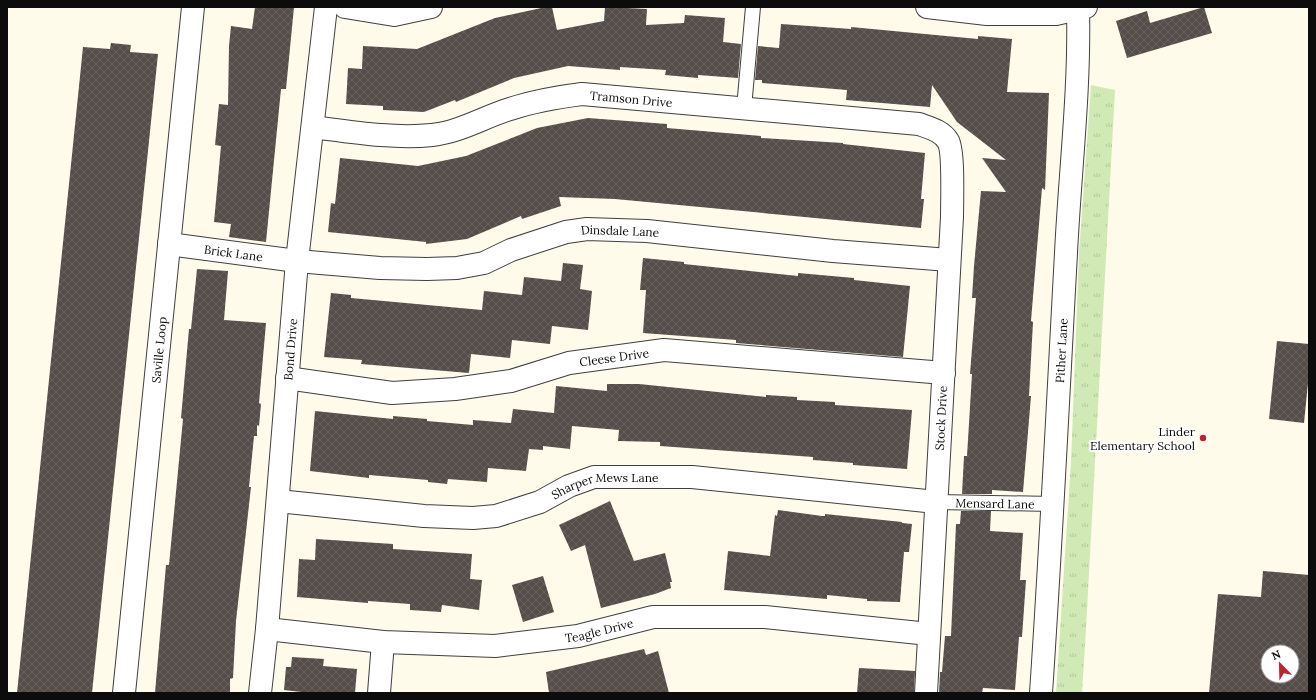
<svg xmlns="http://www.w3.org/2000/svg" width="1316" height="700" viewBox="0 0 1316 700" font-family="Lora,serif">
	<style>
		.grass { fill: url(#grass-tufts) }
		.building { fill: url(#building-cross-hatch); fill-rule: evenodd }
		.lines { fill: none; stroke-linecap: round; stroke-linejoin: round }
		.service-casing { stroke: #3f3f3f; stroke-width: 16 }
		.minor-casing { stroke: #3f3f3f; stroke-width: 24 }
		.service { stroke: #fff; stroke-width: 14 }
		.minor { stroke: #fff; stroke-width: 22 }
		.poi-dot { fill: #bd242f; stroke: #fff; stroke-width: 1.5 }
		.labels { text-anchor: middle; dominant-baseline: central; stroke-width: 4; stroke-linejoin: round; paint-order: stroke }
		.street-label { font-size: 12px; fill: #0c0c0c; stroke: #fff }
		.poi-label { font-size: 12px; fill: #0c0c0c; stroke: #fff; text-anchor: end }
	</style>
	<defs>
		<pattern id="grass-tufts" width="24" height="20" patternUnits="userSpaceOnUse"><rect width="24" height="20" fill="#d1e9b5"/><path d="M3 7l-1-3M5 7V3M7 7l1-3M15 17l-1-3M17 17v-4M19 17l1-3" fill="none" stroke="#b2c79a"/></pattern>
		<pattern id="building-cross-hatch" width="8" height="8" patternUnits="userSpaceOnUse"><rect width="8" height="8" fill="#554d49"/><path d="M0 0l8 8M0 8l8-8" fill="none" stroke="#68625f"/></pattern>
	</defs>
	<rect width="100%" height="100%" fill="#fffbeb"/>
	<polygon class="grass" points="1091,85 1115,90 1086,629 1082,693 1056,693 1071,462 1079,254"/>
	<g class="building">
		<polygon points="255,7 294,7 286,89 281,89 266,242 229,237 231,224 214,222 221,146 215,145 219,104 228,105 229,46 231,26 252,29"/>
		<polygon points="546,7 552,7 557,30 604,21 605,7 647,9 646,25 684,23 685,15 725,18 723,42 741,44 738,78 698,75 698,78 665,75 666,70 620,67 620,70 568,66 514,78 456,102 455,100 424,112 383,110 383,106 346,104 348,68 362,69 363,46 417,49 495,18"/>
		<polygon points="1204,7 1212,33 1127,58 1116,21 1147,11 1150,23"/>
		<polygon points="781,24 851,29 851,27 978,39 978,36 1012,39 1007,92 1049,93 1045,190 1042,188 1031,321 1033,322 1029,396 1031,396 1023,492 992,490 992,494 962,494 964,456 967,456 972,374 970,374 976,298 972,298 974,266 981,191 1006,192 982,158 1006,160 957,122 932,85 930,107 846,100 847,90 762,83 762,80 755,80 758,46 779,48"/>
		<polygon points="111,43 131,45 130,52 158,54 92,693 17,693 83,47 110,49"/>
		<polygon points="588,118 667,124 667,128 761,136 761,138 843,143 843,144 925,153 921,199 924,199 921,228 615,199 559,197 561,206 522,219 521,216 467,239 426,244 426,242 328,232 331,203 335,204 340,158 418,166 466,156 537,128"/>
		<polygon points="643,258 684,262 684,264 798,276 798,273 854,278 854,280 910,286 903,357 736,343 736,340 643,333 646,290 640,290"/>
		<polygon points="563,263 583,265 580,289 592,291 588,330 552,326 550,344 512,340 510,358 471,354 469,373 361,364 362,360 324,357 331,293 351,295 351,298 482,310 484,291 522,295 524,277 561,281"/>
		<polygon points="197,269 228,271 224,320 266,323 259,403 261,404 259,426 257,425 257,436 254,436 249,487 251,487 236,621 233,678 230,679 230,693 155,693 166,565 169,565 183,419 181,418 189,329 191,329"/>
		<polygon points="1277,341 1309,344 1309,373 1304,423 1269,419"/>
		<polygon points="607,384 639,384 766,397 766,395 797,397 797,400 835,402 835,405 912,410 907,469 853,465 853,463 813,460 813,457 660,446 660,442 618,441 619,430 572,426 570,449 543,446 543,450 529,449 526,471 488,468 487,482 448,479 447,484 428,482 428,480 369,475 369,478 310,471 315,411 393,419 393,416 427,419 427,421 473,425 473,420 511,423 513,409 554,413 556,386 607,391"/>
		<polygon points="610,501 634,561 665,553 672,582 670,582 671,588 655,594 601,608 585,545 571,551 559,525"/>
		<polygon points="778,510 822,516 825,516 825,514 902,522 902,523 912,524 909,552 904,552 900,602 867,601 867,599 827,595 827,599 724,590 728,551 770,556 775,515 777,516"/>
		<polygon points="961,511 991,511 990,531 1023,533 1020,580 1026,580 1022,637 1019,637 1015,690 983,688 982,693 939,693 940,672 942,672 945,636 951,636 956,524 960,524"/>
		<polygon points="316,539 393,544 393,549 472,554 470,579 482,580 479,610 442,605 441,612 410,610 410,604 368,601 368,603 297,597 299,559 315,560"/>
		<path d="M 1263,571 L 1309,575 L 1309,693 L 1209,693 L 1218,594 L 1261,597 ZM 1268,652 L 1292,652 L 1292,676 L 1268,676 Z"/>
		<polygon points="543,576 554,612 523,622 512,585"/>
		<polygon points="644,649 646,655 658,651 669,693 549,693 546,672"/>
		<polygon points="292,657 324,659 323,666 357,669 355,693 310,693 284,690 286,667 291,667"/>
		<polygon points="859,668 915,671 914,693 857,693"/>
	</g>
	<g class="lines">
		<g class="service-casing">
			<g id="service">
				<polyline points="744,108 753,7"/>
				<path id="s1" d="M 936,502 L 1053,504"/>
			</g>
		</g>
		<g class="minor-casing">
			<g id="minor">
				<polyline points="345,7 394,15 431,7"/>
				<polyline points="927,7 987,14 1056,14 1086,7"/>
				<path id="s2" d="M 313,127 C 352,132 394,139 432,135 C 460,132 484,117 510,109 C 534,101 558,97 582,94 L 919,124 C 930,128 942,131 948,141 C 954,151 952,202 952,217 L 926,693"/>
				<path id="s3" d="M 169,244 L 297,261 L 380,268 L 427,269 L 457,268 L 484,263 L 511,250 L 566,232 L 587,229 L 647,231 L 833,251 L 949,260"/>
				<path id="s4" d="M 287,378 L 392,393 L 455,389 L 511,381 L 569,363 L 664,350 L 944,373"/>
				<path id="s5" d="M 278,501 L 424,516 L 473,518 L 496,516 L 540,502 L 569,486 L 594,477 L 692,477 L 936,502"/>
				<path id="s6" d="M 267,629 L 383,642 L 495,646 L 578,636 L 653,617 L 765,617 L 929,634"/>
				<path id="s7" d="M 124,693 L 193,7"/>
				<path id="s8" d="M 260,693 L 267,629 L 297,261 L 326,7"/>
				<polyline points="379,693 383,642"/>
				<path id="s9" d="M 1041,693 C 1051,546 1058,400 1066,253 C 1070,171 1080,90 1078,9"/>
			</g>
		</g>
		<use href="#service" class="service"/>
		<use href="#minor" class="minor"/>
	</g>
	<circle class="poi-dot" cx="1203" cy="438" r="4"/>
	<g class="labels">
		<g class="street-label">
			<text stroke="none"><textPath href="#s2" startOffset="325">Tramson Drive</textPath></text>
			<text stroke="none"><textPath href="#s3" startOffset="459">Dinsdale Lane</textPath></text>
			<text stroke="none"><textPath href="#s3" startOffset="65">Brick Lane</textPath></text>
			<text stroke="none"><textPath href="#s7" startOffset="345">Saville Loop</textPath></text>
			<text stroke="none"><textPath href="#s8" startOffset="345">Bond Drive</textPath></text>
			<text stroke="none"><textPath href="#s9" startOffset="343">Pither Lane</textPath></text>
			<text stroke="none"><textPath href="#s4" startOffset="332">Cleese Drive</textPath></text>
			<text transform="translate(941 418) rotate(-87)">Stock Drive</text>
			<text stroke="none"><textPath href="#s5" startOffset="334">Sharper Mews Lane</textPath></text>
			<text stroke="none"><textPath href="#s1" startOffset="59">Mensard Lane</textPath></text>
			<text stroke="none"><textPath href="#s6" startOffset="334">Teagle Drive</textPath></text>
		</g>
		<g class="poi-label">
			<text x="1195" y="431">Linder<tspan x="1195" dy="14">Elementary School</tspan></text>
		</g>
	</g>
	<rect width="1316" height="700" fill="none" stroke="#0c0c0c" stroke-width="16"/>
	<g transform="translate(1280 664) rotate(337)"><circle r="19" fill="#ffffff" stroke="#9e9e9e"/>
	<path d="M0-3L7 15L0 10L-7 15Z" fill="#bd242f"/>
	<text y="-6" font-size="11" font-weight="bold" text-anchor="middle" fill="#0c0c0c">N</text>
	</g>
</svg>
